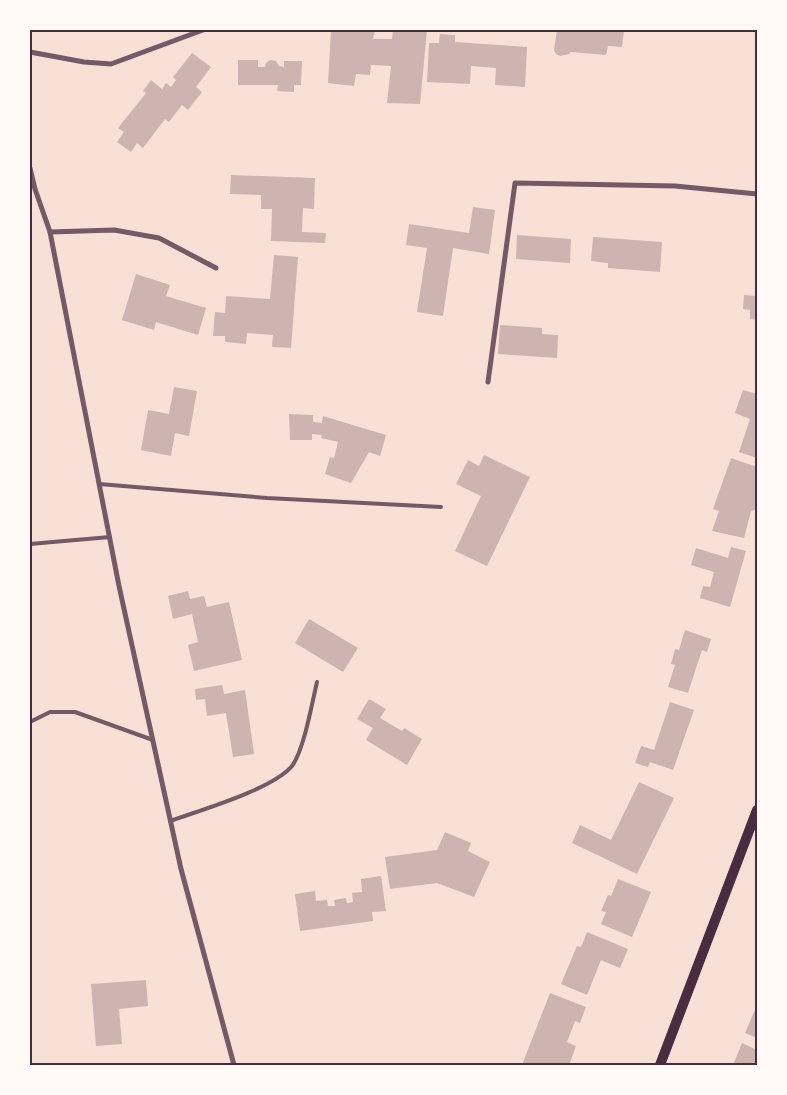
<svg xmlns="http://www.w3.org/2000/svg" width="787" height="1095" viewBox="0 0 787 1095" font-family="'Public Sans',sans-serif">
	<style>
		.building { fill: #ccb4b1 }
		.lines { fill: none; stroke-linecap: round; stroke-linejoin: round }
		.service { stroke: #755966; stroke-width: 4 }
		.minor { stroke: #755966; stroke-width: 5 }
		.secondary { stroke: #4a2c40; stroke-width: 10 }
		.neatline { fill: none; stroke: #4a2c40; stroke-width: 2 }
	</style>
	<rect width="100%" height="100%" fill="#f7e1d7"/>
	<g class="building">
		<polygon points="331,30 375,31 373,39 392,39 393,30 427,30 420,104 387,103 391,66 371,65 370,75 356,74 354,86 328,83"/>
		<polygon points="557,30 624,30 622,47 608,46 606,55 571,52 569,54 560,56 556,54 554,50"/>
		<polygon points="440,34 455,35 455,42 527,47 525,87 495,85 496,68 471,66 470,84 427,82 429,43 439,43"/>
		<polygon points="192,53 211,67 196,87 202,92 188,110 182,105 169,122 165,119 143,148 137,143 131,152 117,142 124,132 118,128 146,93 143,91 151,80 162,89 166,83 171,87 176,80 173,77"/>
		<polygon points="238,60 258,60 258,67 265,67 266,63 270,60 276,61 279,66 284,67 284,61 302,61 301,85 294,85 294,92 277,91 278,85 238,85"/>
		<polygon points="231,175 315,178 314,209 303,208 302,232 326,233 325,243 271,241 272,209 261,209 261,195 230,194"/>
		<polygon points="473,207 495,210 489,254 453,248 443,316 417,312 427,248 406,245 409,224 469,233"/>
		<polygon points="517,235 571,239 570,263 516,259"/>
		<polygon points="593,237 662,242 660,272 608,268 608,263 591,261"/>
		<polygon points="274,255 298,257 291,348 272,347 273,335 247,333 246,344 225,342 225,336 213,336 215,312 225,313 226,296 270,299"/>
		<polygon points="136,274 170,285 166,296 206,308 198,335 156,322 154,330 122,320"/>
		<polygon points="744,295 757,296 757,320 750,319 750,310 743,309"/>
		<polygon points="500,325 542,328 542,334 558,335 557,358 498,354"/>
		<polygon points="174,387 197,391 189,436 175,433 171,456 141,450 148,410 169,414"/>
		<polygon points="743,390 757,394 757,458 739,452 750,419 735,413"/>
		<polygon points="289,414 313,415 313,422 322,423 323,416 386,435 380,456 369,452 351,483 325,474 330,457 334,458 338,442 321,438 322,435 312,434 312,440 290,440"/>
		<polygon points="484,455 530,477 487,566 455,551 481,496 456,484 468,460 479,466"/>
		<polygon points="731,458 757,467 757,491 755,497 757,498 757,509 751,511 744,538 712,531 719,511 713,509"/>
		<polygon points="731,547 746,551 730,607 700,598 703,586 710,587 714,572 691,565 696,548 728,558"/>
		<polygon points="188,591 190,599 204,596 207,607 229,602 242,660 194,671 188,645 198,642 192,614 173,619 168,596"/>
		<polygon points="309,619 358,648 343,672 295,643"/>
		<polygon points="685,630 711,639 707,652 702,650 688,693 668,687 675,665 671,664 675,649 679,650"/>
		<polygon points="222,685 224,694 245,690 254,754 233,757 226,713 207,716 205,699 196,700 195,689"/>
		<polygon points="369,699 386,709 380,718 402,731 404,728 422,739 407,765 366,740 373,728 357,719"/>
		<polygon points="670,702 694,710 673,770 650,762 648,767 635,763 641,746 654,750"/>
		<polygon points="639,782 674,798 637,874 572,843 580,825 611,840"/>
		<polygon points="445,832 471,843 468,851 490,862 474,897 437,883 390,889 385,857 437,850"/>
		<polygon points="381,876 386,911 372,912 373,921 300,931 295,894 315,891 316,901 327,900 328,906 335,906 334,900 346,898 347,903 353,902 352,893 362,892 361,879"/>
		<polygon points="618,879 651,892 632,937 601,924 606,912 601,911 608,895 611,896"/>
		<polygon points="587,932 628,949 620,968 601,960 587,995 561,984 577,946 581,947"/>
		<polygon points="146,980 148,1006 119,1009 122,1044 96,1046 91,984"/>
		<polygon points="550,993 586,1007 580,1023 575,1021 567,1042 576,1046 569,1065 522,1065"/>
		<polygon points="757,1005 757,1038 745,1033"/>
		<polygon points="742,1043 757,1050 757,1065 733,1065"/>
	</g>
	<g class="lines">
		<g class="service">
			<polyline points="99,484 267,498 441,507"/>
			<polyline points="30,544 110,537"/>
			<polyline points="30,722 50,712 75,712 153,740"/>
			<path d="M 170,821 C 201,810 273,789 292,766 C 304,750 312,703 317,682"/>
		</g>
		<g class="minor">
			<polyline points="30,52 84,62 111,64 203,30"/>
			<polyline points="30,168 35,189 50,232 119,586 181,869 234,1065"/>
			<polyline points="50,232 114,230 159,238 216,268"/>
			<polyline points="488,382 515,183 675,186 757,194"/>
		</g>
		<polyline class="secondary" points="660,1065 757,810"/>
	</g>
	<rect width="787" height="1095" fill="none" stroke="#fffaf5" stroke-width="62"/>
	<rect x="31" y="31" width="725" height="1033" class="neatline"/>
</svg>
